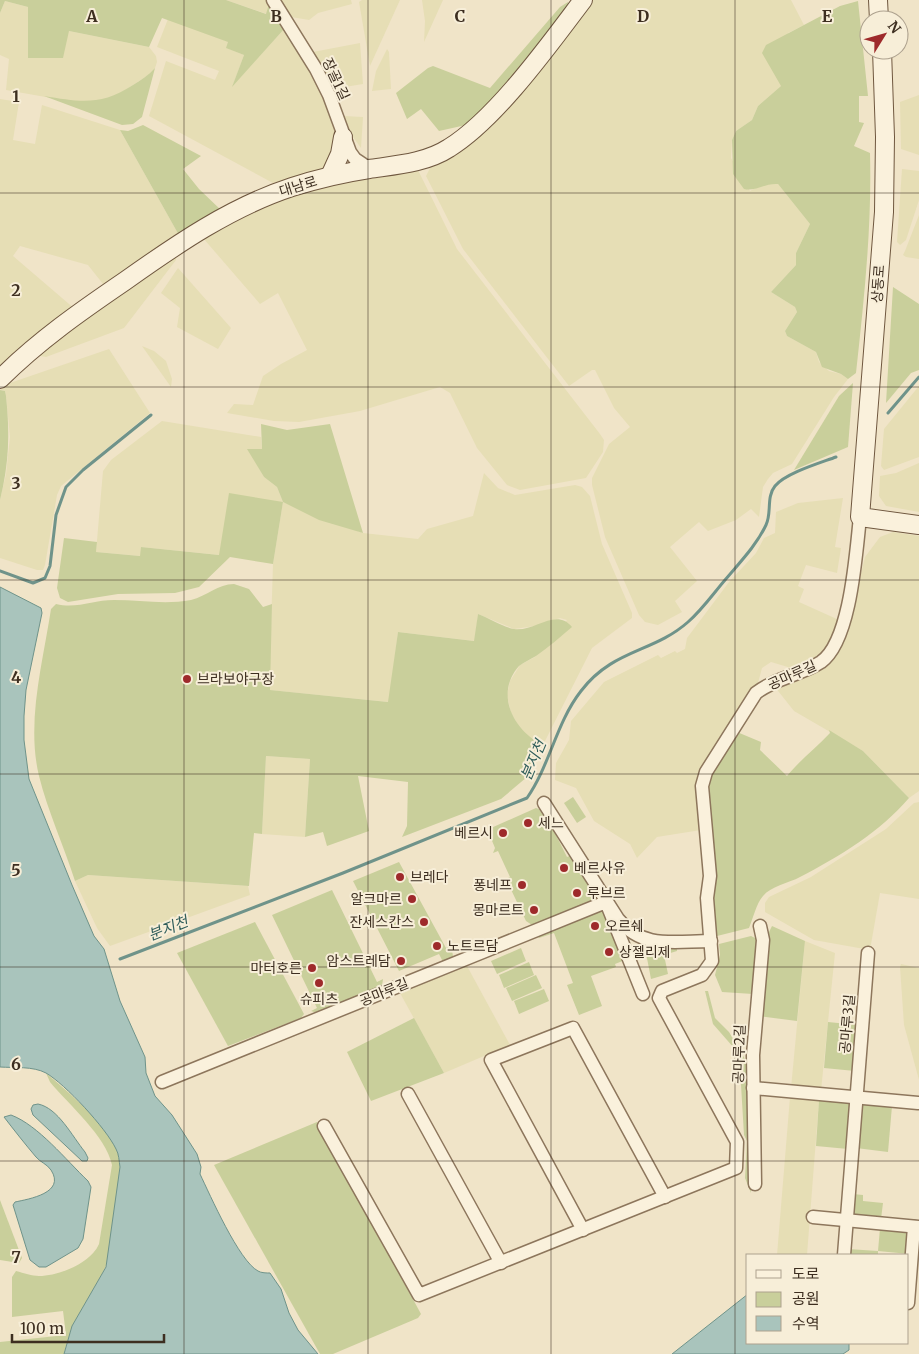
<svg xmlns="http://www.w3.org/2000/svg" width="919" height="1354" viewBox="0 0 919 1354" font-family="Merriweather,'Noto Sans KR',serif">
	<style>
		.farmland { fill: #e6deb5 }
		.green { fill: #c9cf9b }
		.water { fill: #a9c4bc; stroke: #6f938a }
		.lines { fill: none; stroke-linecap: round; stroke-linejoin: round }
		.stream { stroke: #6f938a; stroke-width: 3 }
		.street-casing { stroke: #8d765c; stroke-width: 15 }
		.secondary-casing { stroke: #6f573f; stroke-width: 20 }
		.street { stroke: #faf1dc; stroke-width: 12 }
		.secondary { stroke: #faf1dc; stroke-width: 18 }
		.grid { fill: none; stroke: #3d2e20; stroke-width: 1; stroke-opacity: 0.55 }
		.poi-dot { fill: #9e2a2b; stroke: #f7eed8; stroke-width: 2 }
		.labels { text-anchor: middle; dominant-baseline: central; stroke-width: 4; stroke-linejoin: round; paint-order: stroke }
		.street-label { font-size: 14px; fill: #3d2e20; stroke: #f7eed8 }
		.poi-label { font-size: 14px; fill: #3d2e20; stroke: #f7eed8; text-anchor: start }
		.water-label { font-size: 15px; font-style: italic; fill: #2f5d5a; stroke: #f7eed8 }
		.grid-label { font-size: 16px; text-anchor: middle; font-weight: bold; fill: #3d2e20; stroke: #f7eed8; stroke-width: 4; stroke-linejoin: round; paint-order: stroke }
	</style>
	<rect width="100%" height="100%" fill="#f0e4c8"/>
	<g class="farmland">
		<polygon points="219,0 266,0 269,4 267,14 226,0"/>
		<polygon points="279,0 351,0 352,4 318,13 309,20 291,17"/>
		<polygon points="362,0 400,0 370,66 359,2"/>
		<polygon points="422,0 443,0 424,42 425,21"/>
		<polygon points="592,0 791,0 804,25 788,33 781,86 758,106 752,120 736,131 732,140 731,158 750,191 766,183 778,184 810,224 796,253 796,265 771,292 795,307 797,312 785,331 787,336 816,352 819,362 829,371 841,374 848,379 834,397 792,464 773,473 768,479 763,487 759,517 751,509 736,520 708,531 699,522 670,547 697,581 675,601 682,612 658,625 645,622 639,615 605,537 592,485 592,478 609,444 630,427 614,408 595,370 592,370 569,386 463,249 426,176 430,168 463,150 491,127"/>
		<polygon points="5,1 28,7 28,58 69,31 149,47 156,56 157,62 155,68 150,74 119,94 100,101 74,102 6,90 9,59 0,55 0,13"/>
		<polygon points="168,19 229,42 227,48 244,55 233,85 285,28 313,74 325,100 338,143 327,170 273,183 149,116 166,61 215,80 219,71 157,47"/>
		<polygon points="360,43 363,84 332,89 313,52"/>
		<polygon points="387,49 389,52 391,89 372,91 376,71"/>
		<polygon points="919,95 919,155 901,149 900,102"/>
		<polygon points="0,99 19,102 13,140 35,144 42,105 120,130 180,237 107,289 88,265 20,246 13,256 76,310 0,374"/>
		<polygon points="344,116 363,117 361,148 353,137"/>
		<polygon points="902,169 919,171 919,200 906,240 900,245 897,242"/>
		<polygon points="418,170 457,249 600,434 604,440 603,452 586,478 520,490 507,485 477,448 450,393 440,387 360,411 299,422 274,421 227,413 234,404 253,405 263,376 281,364 307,350 278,293 260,304 203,238 224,225 303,188"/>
		<polygon points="919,215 919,259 906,257 903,255 905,251"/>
		<polygon points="176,256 176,260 124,328 46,357 40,356 42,349"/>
		<polygon points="178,268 231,328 218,349 177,327 180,308 161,293"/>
		<polygon points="142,346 154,351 166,361 172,379 171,387"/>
		<polygon points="109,349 150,413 61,486 57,495 45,565 43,570 37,570 0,558 0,500 6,474 10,437 6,396 5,391 0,390 7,384"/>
		<polygon points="919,386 919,457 884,470 881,466 884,429"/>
		<polygon points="162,421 261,437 262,449 248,449 264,477 277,487 283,502 363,533 418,539 427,529 473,516 484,473 498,488 515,495 575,485 582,487 590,496 602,544 632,613 632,618 592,648 543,745 532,740 520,729 511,713 507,695 510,681 520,665 535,657 567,620 560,618 535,626 514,629 478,614 475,641 398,632 389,702 269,690 273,564 283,502 220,555 141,547 141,556 96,552 103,471 111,460"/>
		<polygon points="919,463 919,512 886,506 879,496 880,476 896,473"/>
		<polygon points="843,498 835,547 841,548 837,573 806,565 798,586 804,589 799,602 839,620 828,646 813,661 791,668 771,662 762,668 758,683 731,721 700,774 701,830 657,837 637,858 630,844 594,821 576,788 555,780 556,763 569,740 571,721 604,682 658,655 661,658 675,651 677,653 685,649 687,638 729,582 756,553 764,538 775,533 776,512 798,503"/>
		<polygon points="893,532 919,536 919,791 909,798 863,751 794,711 775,687 822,667 856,594 865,557 880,537"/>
		<polygon points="266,756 310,759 305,837 262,834"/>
		<polygon points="919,802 919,899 880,893 870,950 814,940 765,912 765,903 769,897 811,877 886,829 914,803"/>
		<polygon points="88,875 248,886 250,895 110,946 97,928 75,881"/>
		<polygon points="805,941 835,953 821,1091 791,1088"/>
		<polygon points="901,964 919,968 919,1080 904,1025 900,967"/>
		<polygon points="467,966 510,1045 444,1073 400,993"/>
		<polygon points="790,1097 819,1100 807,1255 777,1255"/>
	</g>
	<g class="green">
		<polygon points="0,0 226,0 266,14 269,4 285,28 232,87 244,55 226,48 228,42 162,18 149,47 69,31 63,58 28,58 28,7 5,1 0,13"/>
		<path d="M 858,1 L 868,96 L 859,96 L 859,122 L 864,123 L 854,146 L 870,153 C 872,227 864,300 856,373 L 848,379 L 841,374 L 822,367 L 816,352 L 787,336 L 785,331 L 797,312 L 795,307 L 771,292 L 796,265 L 796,253 L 810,224 L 778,184 C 764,183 755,192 744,189 L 733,174 L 732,140 L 736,131 L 752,120 L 758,106 L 781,86 L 762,53 L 766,45 L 840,6 Z"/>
		<polygon points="568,2 568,6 495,97 466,125 439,131 421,109 407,119 396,93 428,68 433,66 490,88 560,7"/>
		<path d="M 155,68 L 142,117 L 133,124 L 122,125 L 44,96 C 80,102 101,106 133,85 C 141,80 149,75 155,68 Z"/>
		<polygon points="143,125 201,156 183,169 199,189 223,212 180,237 120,130 128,131"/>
		<polygon points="893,287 919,304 919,370 911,373 886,403"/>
		<polygon points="853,383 848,447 794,470 839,396"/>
		<path d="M 0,390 L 5,391 L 6,396 C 10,434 9,463 0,500 Z"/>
		<polygon points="261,424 287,430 330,424 363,533 319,520 283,502 273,564 230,557 199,587 175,593 118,594 68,602 60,598 57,588 64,538 97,542 96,552 140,556 141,547 219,555 229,493 283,502 277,487 264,477 247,449 262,449"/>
		<path d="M 234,584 L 249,589 L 263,607 L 272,604 L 270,690 L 388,702 L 398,632 L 474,641 L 478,614 C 489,618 503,627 514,629 C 535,632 556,607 572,627 C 560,637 549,647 536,656 C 531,659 524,662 519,666 C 494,694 514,731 543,745 L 527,777 L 501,799 L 402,837 L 407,826 L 408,782 L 358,776 L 369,831 L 327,846 L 323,832 L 305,837 L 310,759 L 266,756 L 262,834 L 254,833 L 249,886 L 88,875 L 75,881 C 64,846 48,812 39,776 C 26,722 43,662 51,609 L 56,604 C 77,609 93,600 114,600 C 140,600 165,605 191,600 C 207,596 218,584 234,584 Z"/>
		<path d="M 829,730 L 863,751 L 909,798 C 881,831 839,857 800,877 C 789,883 771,886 763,896 C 756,904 753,919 749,928 L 717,936 L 715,933 L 711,898 L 714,878 L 709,784 L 715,766 L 737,732 L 761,742 L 760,750 L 787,776 C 799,761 816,748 830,733 Z"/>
		<polygon points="573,797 586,817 577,823 564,803"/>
		<polygon points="536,808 544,811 567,857 572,855 597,896 596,900 532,925 526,921 506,879 510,877 498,851 493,853 495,848 488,831 491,828"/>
		<polygon points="399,862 446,948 451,945 453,956 443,962 439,954 399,971 353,881"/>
		<polygon points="332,890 377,982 383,979 382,986 317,1013 311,1011 317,1008 272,915"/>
		<polygon points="603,909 625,960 615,964 616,967 591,976 602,1006 579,1015 567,985 573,983 554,933 539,938 537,934"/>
		<polygon points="255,922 304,1014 301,1018 228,1046 177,953"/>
		<polygon points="772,926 805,941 797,1021 759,1016 768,934"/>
		<polygon points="751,936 757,939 753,994 722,992 715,975 720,955 719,944"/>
		<polygon points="660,947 677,949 677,951 664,955 668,974 651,979 646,953"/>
		<polygon points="521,948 526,961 497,974 491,961"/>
		<polygon points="529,962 534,975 504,988 499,975"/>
		<polygon points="536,975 542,988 512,1001 506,988"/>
		<polygon points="544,989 549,1001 519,1014 514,1001"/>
		<polygon points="705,991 708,991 715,1018 729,1032 749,1066 751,1193 745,1178 747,1141 744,1135 740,1068 734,1048 713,1024"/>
		<polygon points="414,1018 444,1073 371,1101 347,1052"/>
		<polygon points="828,1022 858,1025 855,1071 824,1068"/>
		<path d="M 46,1073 C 66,1090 110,1127 118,1152 C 124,1172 117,1196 114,1216 C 111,1233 112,1253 105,1268 C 90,1300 72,1318 64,1354 L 0,1354 L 0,1342 L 66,1335 L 63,1311 L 12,1317 L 12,1277 L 16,1271 C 24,1273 32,1276 39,1276 C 59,1276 91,1263 99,1244 L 112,1165 C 106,1136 69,1105 50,1082 Z"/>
		<polygon points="819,1100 847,1102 852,1107 848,1149 816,1146"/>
		<polygon points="865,1103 892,1106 888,1152 856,1148 860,1108"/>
		<polygon points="317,1122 421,1314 418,1318 333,1354 320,1354 214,1165"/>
		<polygon points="853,1194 863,1195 863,1201 883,1203 881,1219 855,1217 851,1213"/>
		<polygon points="0,1200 22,1258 19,1263 0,1260"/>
		<polygon points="880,1228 905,1230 910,1235 909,1254 878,1251 878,1255 847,1255 848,1249 878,1251"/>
	</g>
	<g class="water">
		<path d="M 0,587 L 41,608 L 42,613 L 26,690 L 24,716 L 24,740 L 29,779 L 72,885 L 94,936 L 104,949 L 120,1001 L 145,1057 L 146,1073 L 155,1096 L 172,1115 L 197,1154 L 201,1167 L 200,1174 C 210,1195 239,1261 258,1271 C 261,1273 267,1273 270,1273 L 281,1289 L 289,1313 L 298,1330 L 318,1354 L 64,1354 L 72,1326 L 106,1267 L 120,1167 C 119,1161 119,1154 116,1149 C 106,1128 65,1084 46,1073 C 33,1066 14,1068 0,1067 Z"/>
		<path d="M 38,1104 C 58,1108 72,1136 85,1152 L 88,1158 L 87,1161 L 82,1161 L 33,1115 L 31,1109 L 33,1105 Z"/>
		<path d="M 11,1115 C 38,1125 66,1160 88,1181 L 91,1187 L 83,1239 L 78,1248 L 46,1267 L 39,1267 L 30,1260 L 13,1205 L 15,1202 C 29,1199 66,1193 51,1170 C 47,1164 40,1162 36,1157 C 25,1144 14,1130 4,1117 Z"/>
		<polygon points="748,1294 748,1343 849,1343 849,1350 843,1354 672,1354"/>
	</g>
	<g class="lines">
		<g class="stream">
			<polyline points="888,413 919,377"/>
			<polyline points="0,571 33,583 45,578 50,566 56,515 66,487 83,470 151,415"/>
			<path d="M 120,959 L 343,873 L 527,798 C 550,765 556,723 581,691 C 613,649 653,653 688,622 C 702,610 713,594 725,580 C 740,562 756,546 766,525 C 772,513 766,497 775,486 C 786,473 820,463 836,457"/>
		</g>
		<g class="street-casing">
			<g id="street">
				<polyline points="273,0 316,69 329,95 350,152 355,159 370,169"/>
				<path d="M 544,803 L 618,919 C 643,950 675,941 711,941"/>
				<polyline points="162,1082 606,902 643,994"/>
				<polyline points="753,1088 918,1103"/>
				<polyline points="408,1094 501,1263"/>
				<path d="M 324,1126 L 419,1295 L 736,1168 L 737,1142 L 659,998 L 662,991 L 702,975 L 712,961 L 707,898 L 710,876 L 702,786 L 706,772 L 756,693 C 775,678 801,675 821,662 C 851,641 856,552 860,517"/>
				<polyline points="755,1184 753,1055 763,940 760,926"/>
				<polyline points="813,1217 919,1227"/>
				<polyline points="583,1230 491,1060 573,1028 665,1197"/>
				<polyline points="844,1255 868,953"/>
				<polyline points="908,1303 914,1227"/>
			</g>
		</g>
		<g class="secondary-casing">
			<g id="secondary">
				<polyline points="878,0 879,20"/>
				<polyline points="882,50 885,137 884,212 860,517 919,525"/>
				<polyline points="330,176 340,154 343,137"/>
				<path d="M 0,379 C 38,341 81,311 125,281 C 177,244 231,207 292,187 C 317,179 343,173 369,169 C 396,165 426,163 449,148 C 496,119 549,45 583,0"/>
			</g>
		</g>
		<use href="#street" class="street"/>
		<use href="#secondary" class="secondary"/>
	</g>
	<path class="grid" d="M 184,0 L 184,1354M 368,0 L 368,1354M 551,0 L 551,1354M 735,0 L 735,1354M 0,193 L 919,193M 0,387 L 919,387M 0,580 L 919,580M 0,774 L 919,774M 0,967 L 919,967M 0,1161 L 919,1161"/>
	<g class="poi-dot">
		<circle cx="187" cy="679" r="5"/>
		<circle cx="528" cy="823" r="5"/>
		<circle cx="503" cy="833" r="5"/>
		<circle cx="564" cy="868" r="5"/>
		<circle cx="400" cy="877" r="5"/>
		<circle cx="522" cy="885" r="5"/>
		<circle cx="577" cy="893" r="5"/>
		<circle cx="412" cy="899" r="5"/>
		<circle cx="534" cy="910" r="5"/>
		<circle cx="424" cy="922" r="5"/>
		<circle cx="595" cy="926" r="5"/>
		<circle cx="437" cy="946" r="5"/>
		<circle cx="609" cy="952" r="5"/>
		<circle cx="401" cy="961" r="5"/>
		<circle cx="312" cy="968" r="5"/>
		<circle cx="319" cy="983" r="5"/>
	</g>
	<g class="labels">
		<g class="street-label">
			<text transform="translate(336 79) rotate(65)">장골1길</text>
			<text transform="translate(298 186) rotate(-17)">대남로</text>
			<text transform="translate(878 284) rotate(-86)">상동로</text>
			<text transform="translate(792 675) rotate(-24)">공마루길</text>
			<text transform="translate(384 992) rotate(-22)">공마루길</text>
			<text transform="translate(847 1024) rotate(-85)">공마루3길</text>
			<text transform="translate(739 1054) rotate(-88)">공마루2길</text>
		</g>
		<g class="poi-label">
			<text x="197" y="679">브라보야구장</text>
			<text x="538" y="823">세느</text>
			<text x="493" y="833" text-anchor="end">베르시</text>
			<text x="574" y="868">베르사유</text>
			<text x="410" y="877">브레다</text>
			<text x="512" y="885" text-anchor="end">퐁네프</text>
			<text x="587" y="893">루브르</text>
			<text x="402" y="899" text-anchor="end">알크마르</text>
			<text x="524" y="910" text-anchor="end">몽마르트</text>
			<text x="414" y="922" text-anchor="end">잔세스칸스</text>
			<text x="605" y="926">오르쉐</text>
			<text x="447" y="946">노트르담</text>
			<text x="619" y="952">상젤리제</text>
			<text x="391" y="961" text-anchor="end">암스트레담</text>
			<text x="302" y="968" text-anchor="end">마터호른</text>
			<text x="319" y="999" text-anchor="middle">슈피츠</text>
		</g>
		<g class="water-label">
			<text transform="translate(533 760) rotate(-67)">분지천</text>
			<text transform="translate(168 928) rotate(-22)">분지천</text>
		</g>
	</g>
	<g class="grid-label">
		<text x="92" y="22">A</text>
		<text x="276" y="22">B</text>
		<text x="460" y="22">C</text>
		<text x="643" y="22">D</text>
		<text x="827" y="22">E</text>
		<text x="16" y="102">1</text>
		<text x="16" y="296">2</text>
		<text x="16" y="489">3</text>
		<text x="16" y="683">4</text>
		<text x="16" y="876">5</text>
		<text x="16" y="1070">6</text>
		<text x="16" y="1263">7</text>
	</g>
	<rect x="746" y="1254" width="162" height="90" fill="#f7eed8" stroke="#ada18e"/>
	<rect x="756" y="1270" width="25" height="8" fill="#faf1dc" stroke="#ada18e"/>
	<text x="792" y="1279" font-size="15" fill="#3d2e20">도로</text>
	<rect x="756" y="1292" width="25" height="15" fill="#c9cf9b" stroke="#ada18e"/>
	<text x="792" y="1304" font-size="15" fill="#3d2e20">공원</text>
	<rect x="756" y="1316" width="25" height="15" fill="#a9c4bc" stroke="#ada18e"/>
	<text x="792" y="1329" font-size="15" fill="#3d2e20">수역</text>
	<g transform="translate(884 35) rotate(53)"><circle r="24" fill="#f7eed8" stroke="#ada18e"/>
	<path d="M0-4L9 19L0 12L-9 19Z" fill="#9e2a2b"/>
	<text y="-8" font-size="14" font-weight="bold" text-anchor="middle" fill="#3d2e20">N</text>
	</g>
	<path d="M12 1334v8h152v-8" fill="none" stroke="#3d2e20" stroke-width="2.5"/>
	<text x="20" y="1334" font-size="15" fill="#3d2e20" stroke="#f7eed8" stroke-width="4" paint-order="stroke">100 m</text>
</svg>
